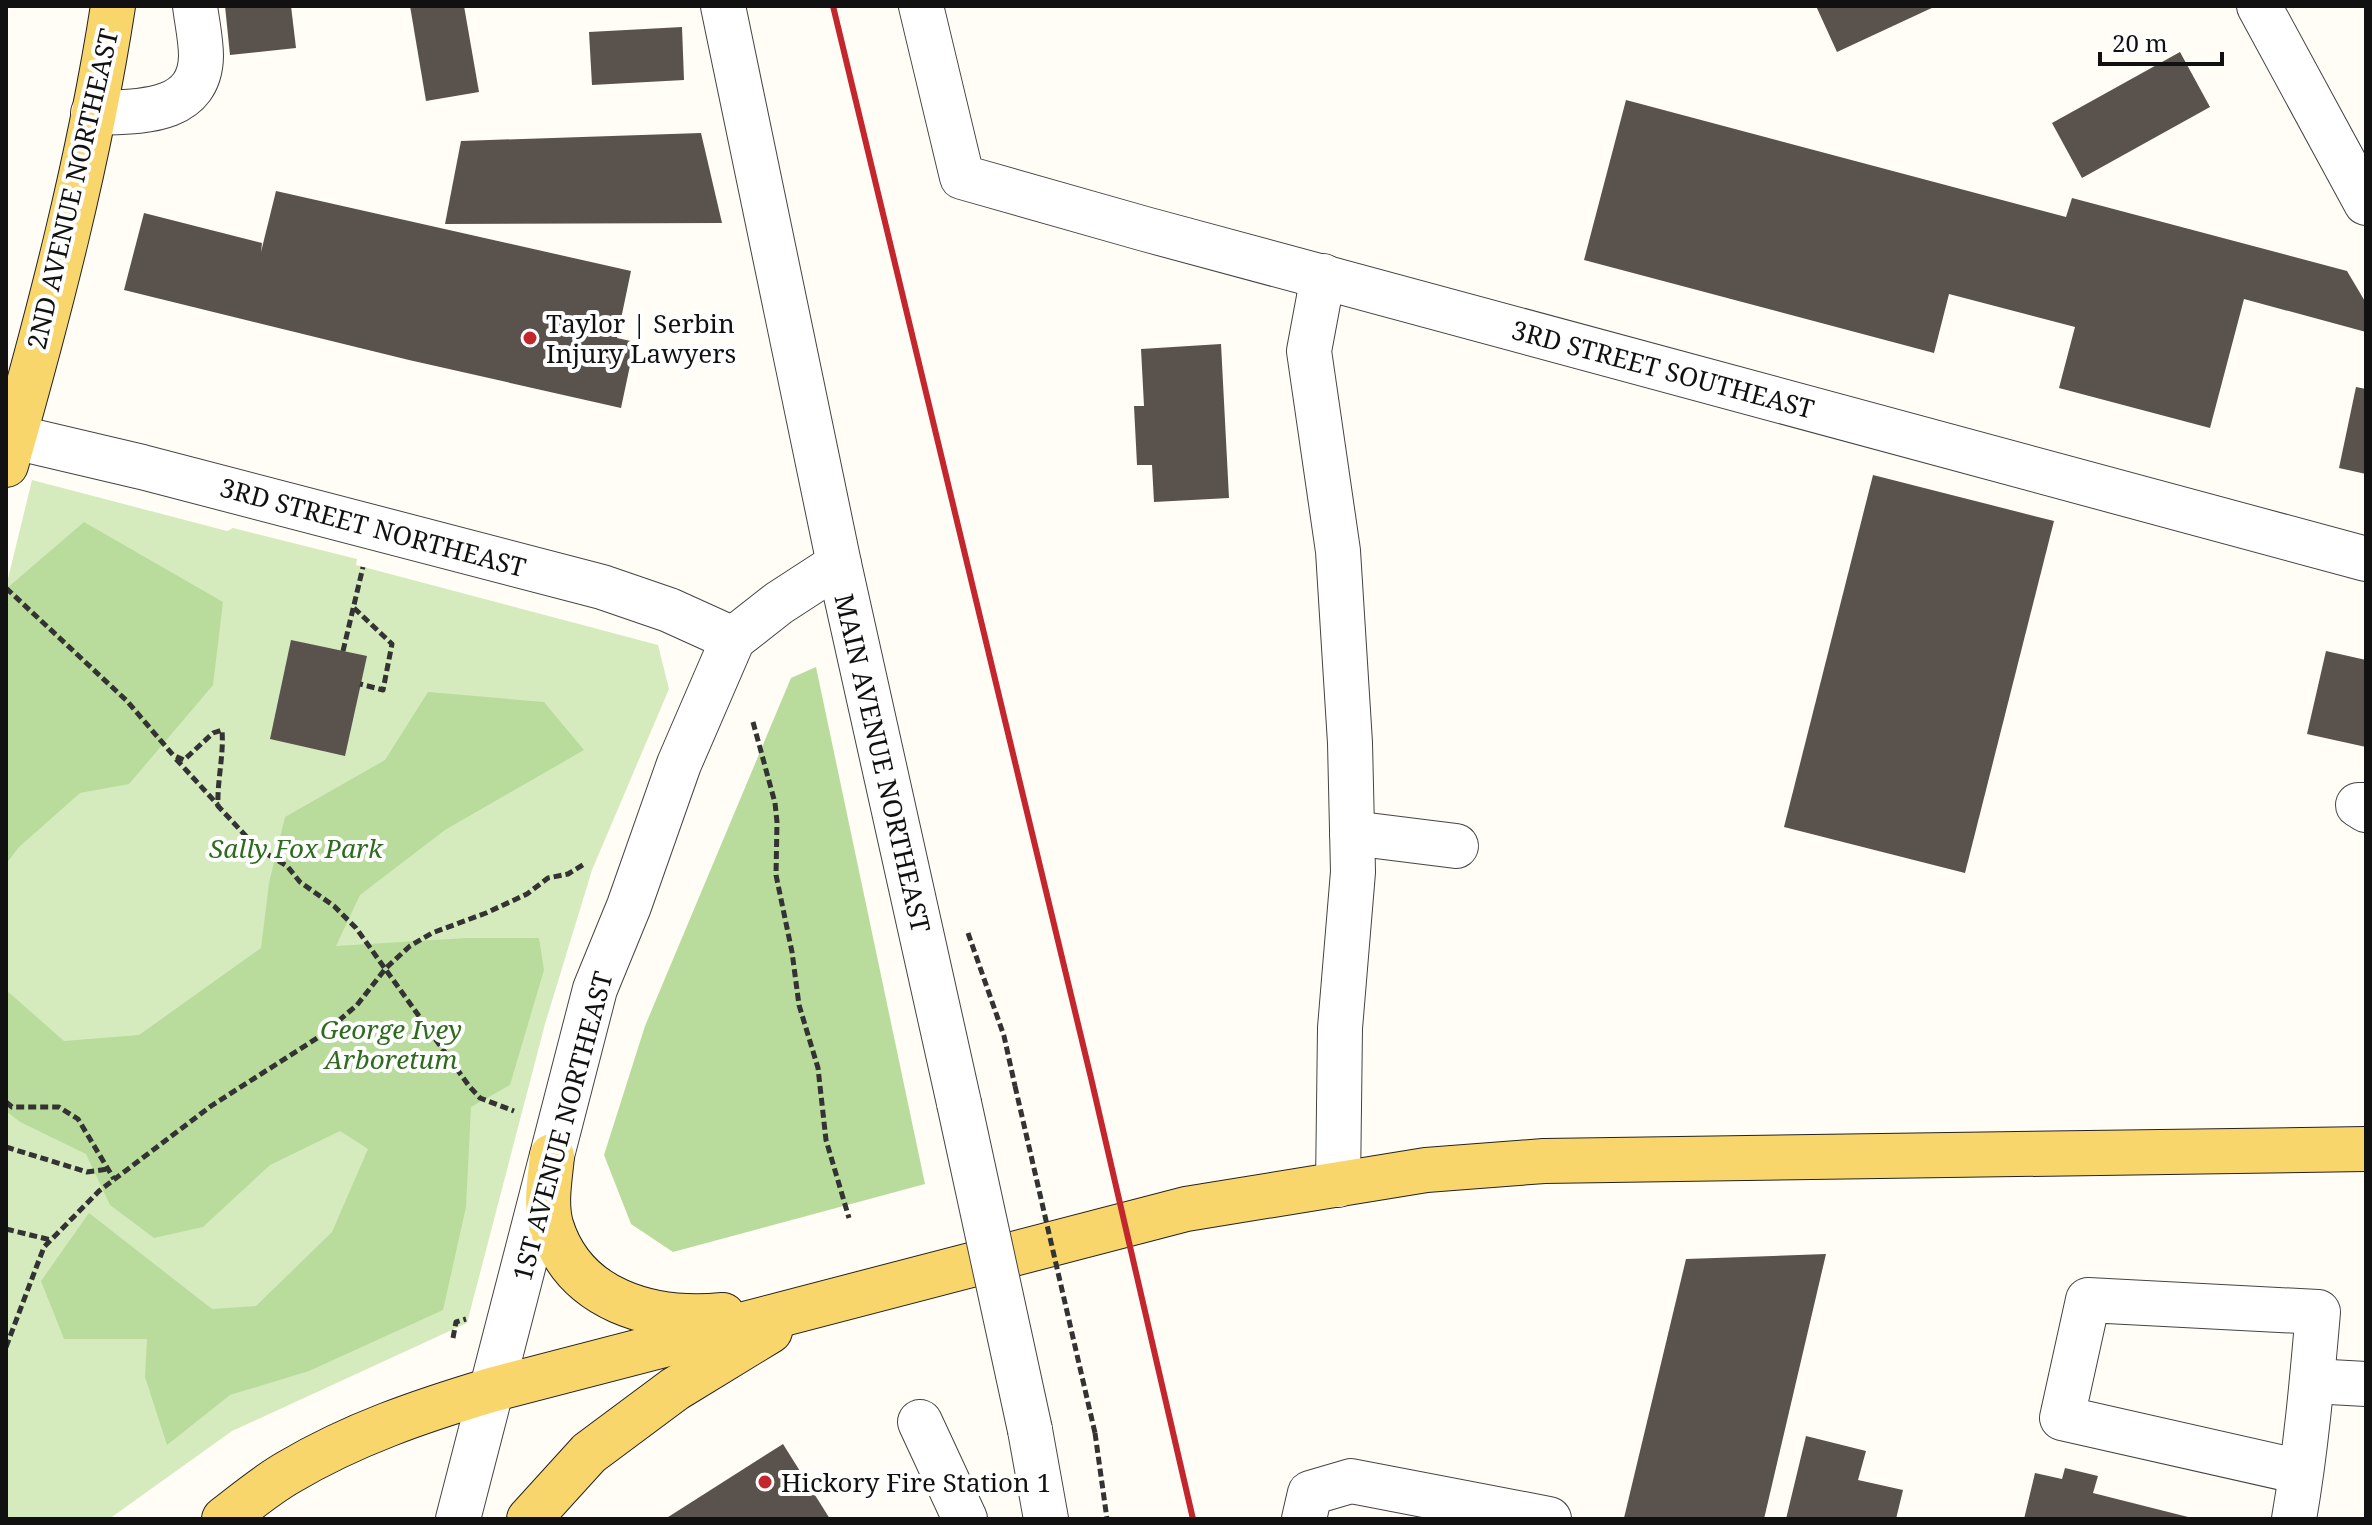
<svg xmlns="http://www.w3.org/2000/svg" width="2372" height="1525" viewBox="0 0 2372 1525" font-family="'Noto Serif',serif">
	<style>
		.green { fill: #d5ebbd }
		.forest { fill: #b9dc9c }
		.building { fill: #5a524d }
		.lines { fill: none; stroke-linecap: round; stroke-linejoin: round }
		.minor-casing { stroke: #444; stroke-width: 46 }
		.major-casing { stroke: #222; stroke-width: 46 }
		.path { stroke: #333; stroke-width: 5; stroke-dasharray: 8 4; stroke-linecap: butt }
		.minor { stroke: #fff; stroke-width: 44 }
		.major { stroke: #f9d66b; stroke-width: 44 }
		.rail { stroke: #c4262e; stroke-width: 6 }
		.minor-bridge-casing { stroke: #444; stroke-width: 46; stroke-linecap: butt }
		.path-bridge { stroke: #333; stroke-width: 5; stroke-dasharray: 8 4; stroke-linecap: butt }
		.minor-bridge { stroke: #fff; stroke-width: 44 }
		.poi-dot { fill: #c4262e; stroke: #fff; stroke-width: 3 }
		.labels { text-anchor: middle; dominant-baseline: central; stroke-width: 8; stroke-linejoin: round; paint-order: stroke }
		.street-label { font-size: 26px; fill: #111; stroke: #fff }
		.poi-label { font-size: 26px; fill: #111; stroke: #fff; text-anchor: start }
		.park-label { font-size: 26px; font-style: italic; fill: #2f6b1f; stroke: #fff }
	</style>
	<rect width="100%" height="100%" fill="#fffdf5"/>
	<polygon class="green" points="32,480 227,531 233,528 357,559 356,565 658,645 669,689 592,870 545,1024 467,1323 232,1431 109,1519 6,1519 6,587"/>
	<g class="forest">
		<polygon points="84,522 223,602 213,685 129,784 80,793 19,847 6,864 6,589"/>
		<polygon points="816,667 925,1184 673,1252 631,1224 604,1155 645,1026 791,678"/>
		<polygon points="428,692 544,702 584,750 445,830 360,895 336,946 467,938 539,938 544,970 510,1085 471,1107 466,1207 443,1310 309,1371 230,1395 167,1445 145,1377 147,1339 64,1339 41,1281 89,1213 212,1309 256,1306 332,1232 368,1149 340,1131 270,1165 203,1227 154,1238 110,1205 86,1154 20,1122 6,1111 6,990 64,1041 139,1035 261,948 269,883 285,817 385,760"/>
	</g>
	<g class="building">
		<polygon points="225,6 291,6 296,48 230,55"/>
		<polygon points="410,6 464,6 479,92 426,101"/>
		<polygon points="1816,6 1936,6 1837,52"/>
		<polygon points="682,27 684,80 592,85 589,32"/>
		<polygon points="2180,52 2210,107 2082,178 2052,123"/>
		<polygon points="1626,100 2066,217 2072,198 2347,271 2366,303 2366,332 2244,299 2210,428 2059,388 2075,327 1949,294 1934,353 1584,260"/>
		<polygon points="701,133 722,223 445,224 461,141"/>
		<polygon points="276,191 631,271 617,338 635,342 621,408 409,360 124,290 144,213 262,243 261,252"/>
		<polygon points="1221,344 1229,498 1154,502 1152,465 1137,465 1134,406 1144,406 1141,349"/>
		<polygon points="2356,387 2366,389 2366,474 2339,468"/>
		<polygon points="1873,475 2054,521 1965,873 1784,827"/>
		<polygon points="291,640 367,656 345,756 270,739"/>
		<polygon points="2326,651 2366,660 2366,747 2307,734"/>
		<polygon points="1826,1254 1764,1519 1624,1518 1686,1259"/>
		<polygon points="1806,1436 1866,1451 1858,1480 1903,1490 1896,1519 1786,1519"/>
		<polygon points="783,1444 830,1519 665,1519"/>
		<polygon points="2065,1468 2098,1476 2093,1493 2196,1519 2024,1519 2035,1473 2062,1479"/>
	</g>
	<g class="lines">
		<g class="minor-casing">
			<g id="minor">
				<polyline points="723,6 839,564 959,1103"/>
				<polyline points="921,6 962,177 1145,229 2366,559"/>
				<polyline points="2259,6 2366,203"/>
				<path d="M 93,113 C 135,111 200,116 201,56 C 201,40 197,22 195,6"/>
				<polyline points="1323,276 1309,351 1338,551 1350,743 1353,872 1340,1028 1338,1185"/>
				<polyline points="6,435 142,467 602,587 669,610 733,639"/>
				<polyline points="2366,805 2358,805 2366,810"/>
				<polyline points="1352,833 1456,846"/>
				<polyline points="2312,1381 2366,1384"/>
				<polyline points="920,1422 965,1519"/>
				<polyline points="1030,1430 1046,1519"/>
				<polyline points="458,1519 595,989 629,906 679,764 733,639 779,603 839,564"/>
				<polyline points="1304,1519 1310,1493 1351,1481 1549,1519"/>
				<path d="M 2294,1519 C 2306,1450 2312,1381 2318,1312 L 2088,1300 L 2062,1418 L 2301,1472"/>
			</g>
		</g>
		<g class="major-casing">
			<g id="major">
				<path d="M 6,465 C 49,314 89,161 113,6"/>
				<path d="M 552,1156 C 550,1178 545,1203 551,1225 C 574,1301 652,1322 723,1315"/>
				<path d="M 224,1519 C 245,1503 266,1485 289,1472 C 353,1434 421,1411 491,1390 L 1186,1209 L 1426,1170 L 1544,1161 L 2366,1149"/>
				<polyline points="529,1519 589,1453 675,1389 770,1331"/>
			</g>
		</g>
		<g class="path">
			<path d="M 6,588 L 127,701 L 173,755 L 184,760 L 213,733 L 222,730 C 224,756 217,780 218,806 L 257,848 L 287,866 L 300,882 L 334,906 L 356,928 L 469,1086 L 480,1098 L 514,1111"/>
			<polyline points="354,608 392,644 383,690 360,684"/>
			<polyline points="343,651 363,567"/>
			<polyline points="753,722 775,803 777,822 776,875 792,952 799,1005 818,1068 826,1140 849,1218"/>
			<polyline points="176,759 218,805"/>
			<polyline points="968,933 1004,1036 1015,1086"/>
			<polyline points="6,1102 12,1107 59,1107 78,1119 114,1179"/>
			<polyline points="6,1147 87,1172 108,1169"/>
			<polyline points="6,1229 51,1240"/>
			<polyline points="453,1338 456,1322 466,1319"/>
			<polyline points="6,1347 44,1247 99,1191 211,1106 322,1035 357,1005 386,968 410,946 432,933 486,913 527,894 548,878 568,874 586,863"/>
			<polyline points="1095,1433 1107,1519"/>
		</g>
		<use href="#minor" class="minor"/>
		<use href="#major" class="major"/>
		<polyline class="rail" points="833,6 1091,1078 1193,1519"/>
		<g class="minor-bridge-casing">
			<polyline id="minor-bridge" points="959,1103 1030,1430"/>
		</g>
		<polyline class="path-bridge" points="1015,1086 1095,1433"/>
		<use href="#minor-bridge" class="minor-bridge"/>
	</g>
	<g class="poi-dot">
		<circle cx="530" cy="338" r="8"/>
		<circle cx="765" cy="1482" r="8"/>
	</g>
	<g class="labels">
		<g class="street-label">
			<text transform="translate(72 189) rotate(-77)">2ND AVENUE NORTHEAST</text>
			<text transform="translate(1663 369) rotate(15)">3RD STREET SOUTHEAST</text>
			<text transform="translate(373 527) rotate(15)">3RD STREET NORTHEAST</text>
			<text transform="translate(883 763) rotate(77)">MAIN AVENUE NORTHEAST</text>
			<text transform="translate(562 1126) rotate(-75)">1ST AVENUE NORTHEAST</text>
		</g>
		<g class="poi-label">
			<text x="546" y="323">Taylor | Serbin<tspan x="546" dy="30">Injury Lawyers</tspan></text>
			<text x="781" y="1482">Hickory Fire Station 1</text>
		</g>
		<g class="park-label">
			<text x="296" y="848">Sally Fox Park</text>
			<text x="391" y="1029">George Ivey<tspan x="391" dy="30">Arboretum</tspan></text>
		</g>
	</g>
	<rect width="2372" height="1525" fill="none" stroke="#111111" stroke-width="16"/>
	<path d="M2100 52v12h122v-12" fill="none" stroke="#111111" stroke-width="4"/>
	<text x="2112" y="52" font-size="24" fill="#111111" stroke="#ffffff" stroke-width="6" paint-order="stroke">20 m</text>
</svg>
